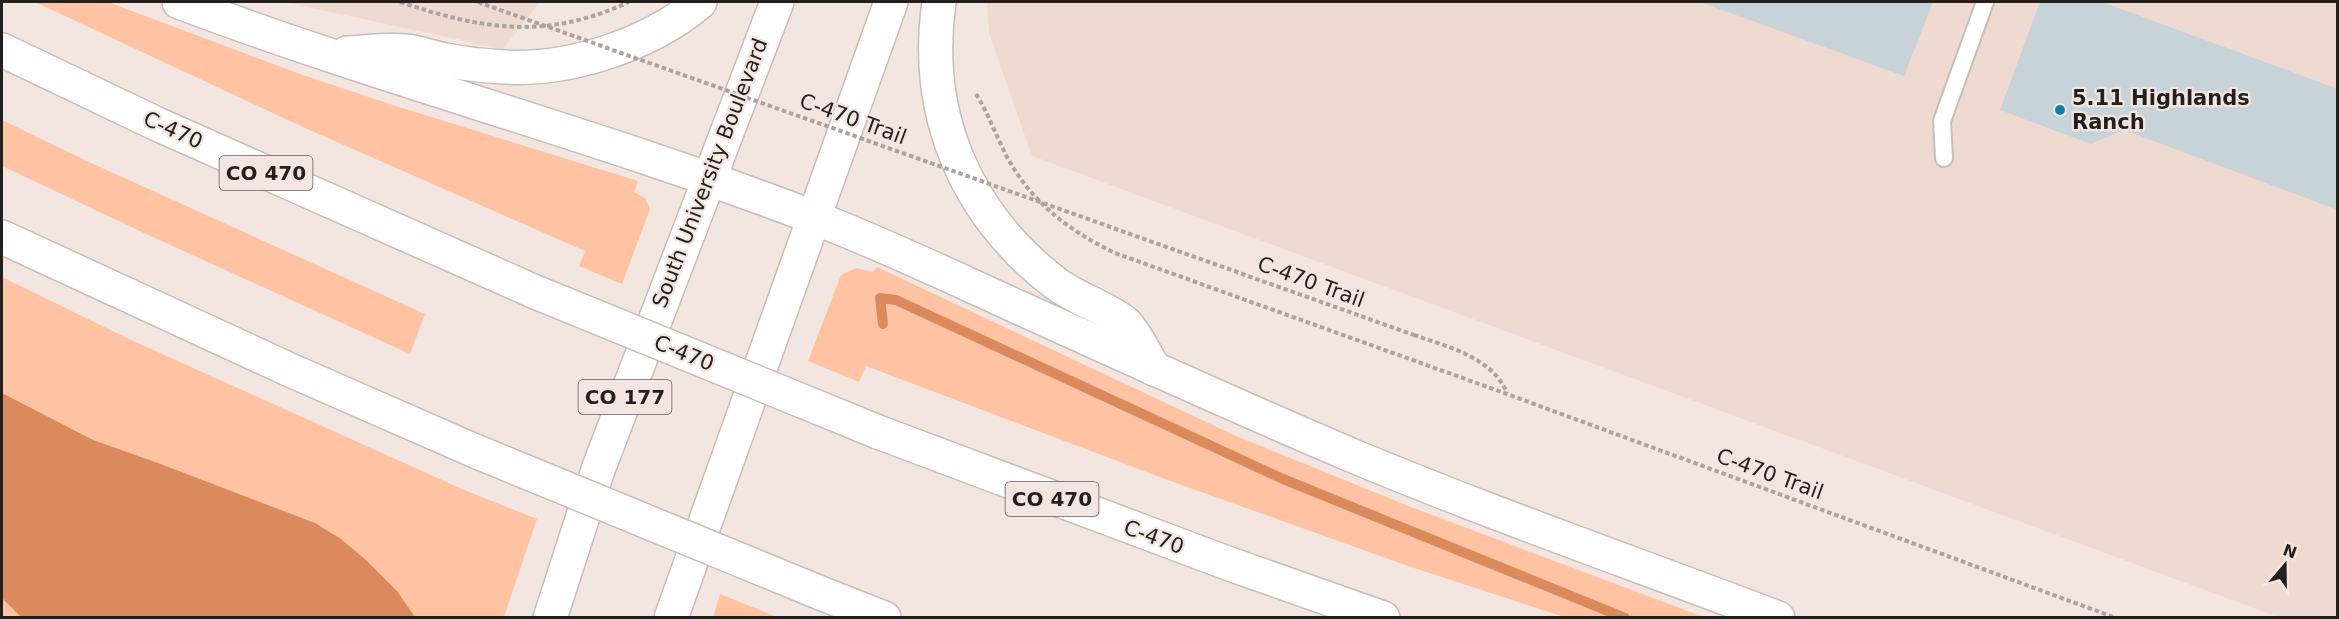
<svg xmlns="http://www.w3.org/2000/svg" width="2339" height="619" viewBox="0 0 2339 619" font-family="'DejaVu Sans',sans-serif">
	<style>
		.built { fill: #eedad0 }
		.green { fill: #ffc3a4 }
		.water { fill: #db8a5e }
		.lines { fill: none; stroke-linecap: round; stroke-linejoin: round }
		.stream { stroke: #db8a5e; stroke-width: 10 }
		.building { fill: #c7d3d9 }
		.lane-casing { stroke: #c9bdb7; stroke-width: 20 }
		.primary-casing { stroke: #c9bdb7; stroke-width: 36 }
		.highway-casing { stroke: #c9bdb7; stroke-width: 36 }
		.path { stroke: #ada39e; stroke-width: 4; stroke-dasharray: 4.5 3; stroke-linecap: butt }
		.lane { stroke: #fff; stroke-width: 16 }
		.primary { stroke: #fff; stroke-width: 33 }
		.highway { stroke: #fff; stroke-width: 33 }
		.highway-bridge-casing { stroke: #c9bdb7; stroke-width: 36; stroke-linecap: butt }
		.path-bridge { stroke: #ada39e; stroke-width: 4; stroke-dasharray: 4.5 3; stroke-linecap: butt }
		.highway-bridge { stroke: #fff; stroke-width: 33 }
		.poi-dot { fill: #0b80a7; stroke: #f3e6e0; stroke-width: 2 }
		.labels { text-anchor: middle; dominant-baseline: central; stroke-width: 4.5; stroke-linejoin: round; paint-order: stroke }
		.shield { fill: #f3e6e0; stroke: #625b58; stroke-width: 1.5 }
		.shield-label { font-size: 20px; font-weight: bold; fill: #241f1d }
		.poi-label { font-size: 21px; font-weight: bold; fill: #241f1d; stroke: #f3e6e0; text-anchor: start }
		.street-label { font-size: 21px; fill: #241f1d; stroke: #f3e6e0 }
	</style>
	<rect width="100%" height="100%" fill="#f3e6e0"/>
	<g class="built">
		<polygon points="284,2 540,2 503,49"/>
		<polygon points="987,2 2337,2 2337,617 2278,617 1032,156 989,33"/>
	</g>
	<g class="green">
		<polygon points="35,2 108,2 300,74 399,107 638,181 634,192 645,198 650,209 622,284 579,266 585,251 305,128"/>
		<polygon points="2,120 89,162 425,314 410,354 144,233 2,166"/>
		<polygon points="877,267 1236,436 1411,507 1704,617 1564,617 1408,566 1165,479 866,366 859,382 808,361 841,275 856,268 873,272"/>
		<polygon points="2,277 129,339 462,489 537,519 504,617 2,617"/>
		<polygon points="720,594 777,617 713,617"/>
	</g>
	<polygon class="water" points="2,393 93,440 158,463 315,523 341,539 367,561 397,591 415,617 21,617 2,598"/>
	<g class="lines">
		<polyline class="stream" points="883,324 880,298 896,300 1283,479 1625,618"/>
	</g>
	<g class="building">
		<polygon points="1700,2 1933,2 1904,76"/>
		<polygon points="2040,2 2102,2 2338,89 2338,210 2124,130 2091,144 2000,110"/>
	</g>
	<g class="lines">
		<g class="lane-casing">
			<polyline id="lane" points="1944,158 1942,121 1985,2"/>
		</g>
		<g class="primary-casing">
			<g id="primary">
				<polyline points="550,618 599,467 777,2"/>
				<polyline points="671,618 891,2"/>
			</g>
		</g>
		<g class="highway-casing">
			<g id="highway">
				<path d="M 179,2 C 389,81 606,137 815,218 C 885,245 952,277 1020,308 C 1130,358 1240,408 1351,455 C 1492,514 1636,564 1778,618"/>
				<path d="M 939,2 C 923,114 965,213 1054,282 C 1075,299 1104,306 1125,323 C 1135,332 1147,357 1154,369"/>
				<polyline points="2,50 157,124 533,291"/>
				<path d="M 347,53 C 366,52 387,49 406,51 C 419,52 433,58 446,60 C 465,64 486,66 505,67 C 570,71 651,44 700,2"/>
				<polyline points="2,237 290,370 475,451"/>
				<polyline points="878,432 1227,563 1383,618"/>
				<polyline points="818,592 884,618"/>
			</g>
		</g>
		<g class="path">
			<path d="M 400,2 C 484,30 546,40 629,2"/>
			<path d="M 976,94 C 990,116 998,142 1011,164 C 1035,205 1073,233 1115,253 L 1507,394 L 2116,618"/>
			<path d="M 1414,335 C 1448,347 1492,357 1507,393"/>
		</g>
		<use href="#lane" class="lane"/>
		<use href="#primary" class="primary"/>
		<use href="#highway" class="highway"/>
		<g class="highway-bridge-casing">
			<g id="highway-bridge">
				<polyline points="533,291 878,432"/>
				<polyline points="475,451 818,592"/>
			</g>
		</g>
		<polyline class="path-bridge" points="478,2 1414,335"/>
		<use href="#highway-bridge" class="highway-bridge"/>
	</g>
	<circle class="poi-dot" cx="2060" cy="110" r="6"/>
	<g class="labels">
		<g class="shield">
			<rect x="219.5" y="156" width="93" height="34" rx="4.5"/>
			<rect x="578.5" y="380" width="93" height="34" rx="4.5"/>
			<rect x="1005.5" y="482" width="93" height="34" rx="4.5"/>
		</g>
		<g class="shield-label">
			<text x="266" y="173">CO 470</text>
			<text x="625" y="397">CO 177</text>
			<text x="1052" y="499">CO 470</text>
		</g>
		<g class="poi-label">
			<text x="2072" y="98">5.11 Highlands<tspan x="2072" dy="24">Ranch</tspan></text>
		</g>
		<g class="street-label">
			<text transform="translate(853 119) rotate(20)">C-470 Trail</text>
			<text transform="translate(173 130) rotate(24)">C-470</text>
			<text transform="translate(710 173) rotate(-69)">South University Boulevard</text>
			<text transform="translate(1311 282) rotate(20)">C-470 Trail</text>
			<text transform="translate(684 353) rotate(22)">C-470</text>
			<text transform="translate(1770 474) rotate(20)">C-470 Trail</text>
			<text transform="translate(1154 537) rotate(20)">C-470</text>
		</g>
	</g>
	<rect width="2339" height="619" fill="none" stroke="#241f1d" stroke-width="6"/>
	<g transform="translate(2285 565) rotate(20)" stroke="#f3e6e0" stroke-width="4.5" paint-order="stroke">
	<path d="M0-4.5L10 22L0 15L-10 22Z" fill="#241f1d"/>
	<text y="-9" font-size="16" font-weight="bold" text-anchor="middle" fill="#241f1d">N</text>
	</g>
</svg>
